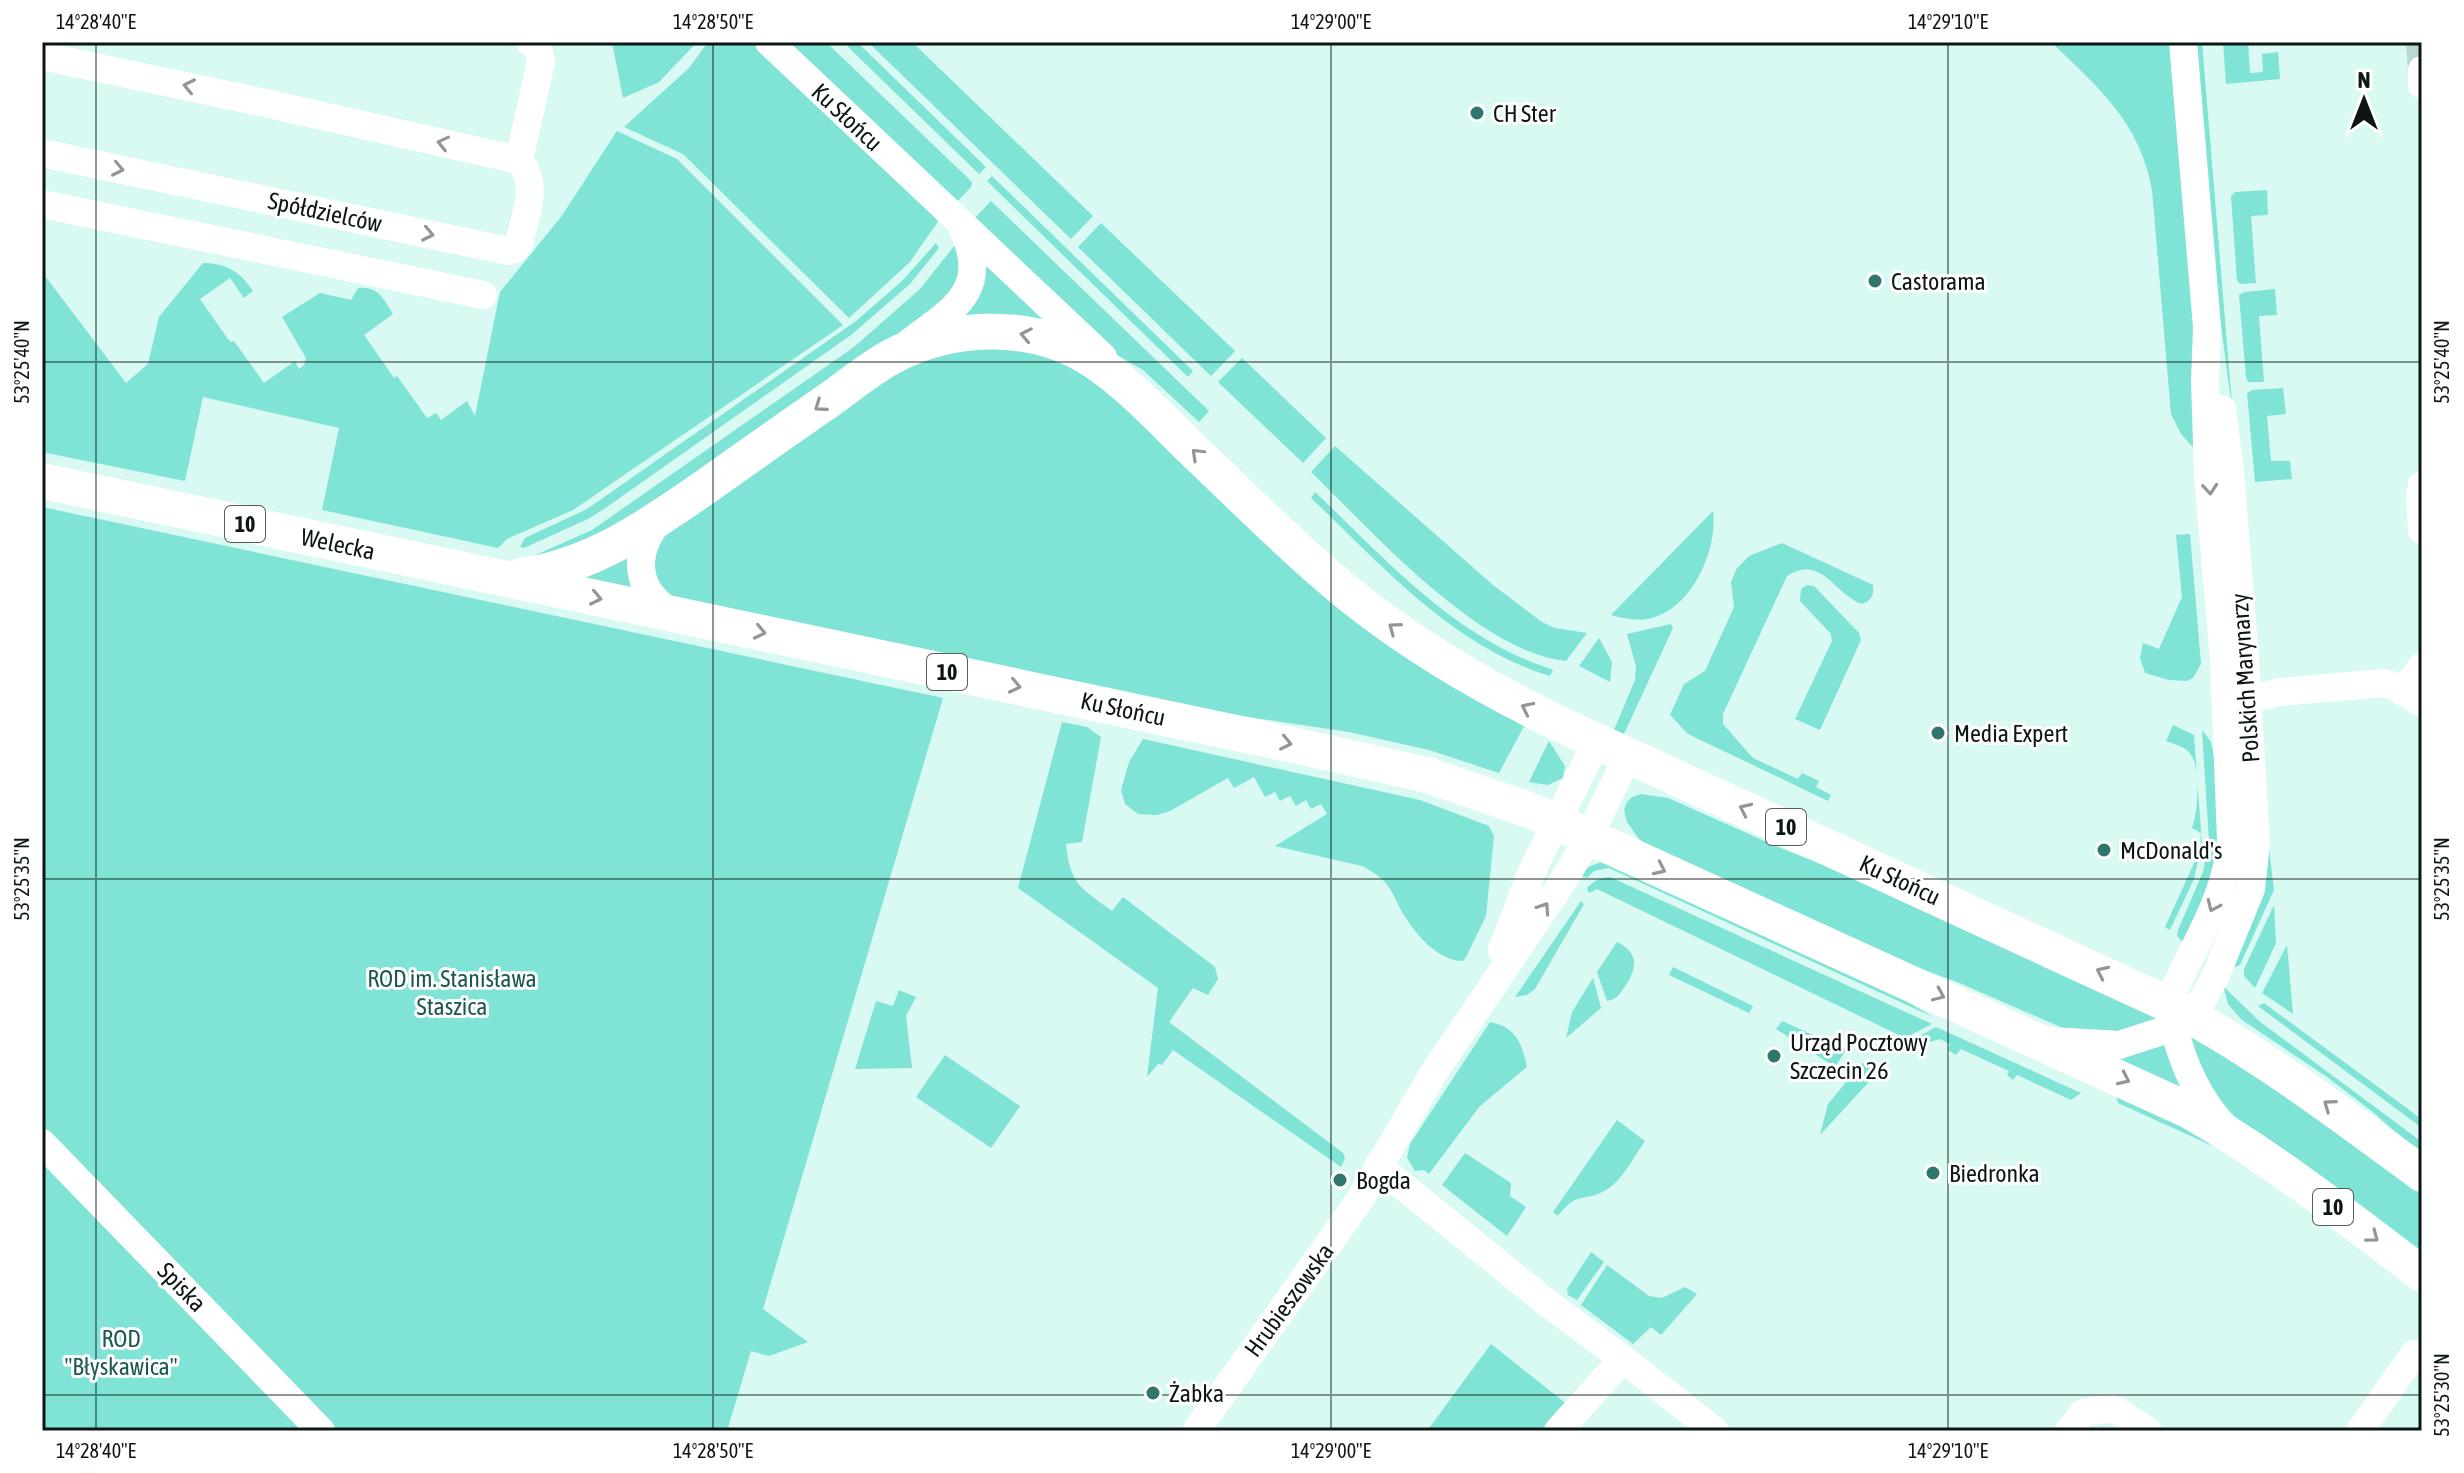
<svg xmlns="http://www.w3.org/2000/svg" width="2464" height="1473" viewBox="0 0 2464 1473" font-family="'Asap Condensed',sans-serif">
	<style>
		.green { fill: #7fe3d5 }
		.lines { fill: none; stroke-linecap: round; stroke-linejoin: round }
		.minor-tunnel { stroke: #bad7d2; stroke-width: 28; stroke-dasharray: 28 14; stroke-linecap: butt }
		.minor { stroke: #fff; stroke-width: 28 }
		.major { stroke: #fff; stroke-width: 36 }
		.oneway { stroke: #929796 }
		.ticks { fill: none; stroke: #0c1715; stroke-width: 2; stroke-opacity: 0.45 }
		.poi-dot { fill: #2f766c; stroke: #fff; stroke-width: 3 }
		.labels { text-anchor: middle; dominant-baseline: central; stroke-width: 6; stroke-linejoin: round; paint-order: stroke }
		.shield { fill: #fff; stroke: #555d5b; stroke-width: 2 }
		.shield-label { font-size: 22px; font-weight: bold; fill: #0c1715 }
		.poi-label { font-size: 24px; fill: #0c1715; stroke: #fff; text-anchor: start }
		.street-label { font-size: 24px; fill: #0c1715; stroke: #fff }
		.park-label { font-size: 24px; fill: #1d5850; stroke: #fff }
		.neatline { fill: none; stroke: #0c1715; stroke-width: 3 }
		.ticks-label { font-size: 20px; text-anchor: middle; fill: #0c1715 }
	</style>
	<rect width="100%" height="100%" fill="#d9f9f3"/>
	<g class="green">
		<polygon points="612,42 697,42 659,82 623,98"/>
		<polygon points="708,42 758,42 939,220 910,262 849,318 683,154 624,127 689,68"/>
		<polygon points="787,42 826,42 972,182 971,187 955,204"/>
		<polygon points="843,42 857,42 986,167 979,174"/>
		<polygon points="868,42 912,42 1093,216 1071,239"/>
		<path d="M 2051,42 L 2170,42 L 2191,271 L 2201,456 L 2181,434 L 2171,414 L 2152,190 C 2140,122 2098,87 2051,42 Z"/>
		<polygon points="2196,42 2202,42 2233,416 2214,272"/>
		<polygon points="2223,42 2248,42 2250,73 2263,72 2262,54 2278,52 2280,79 2226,84"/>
		<path d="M 617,131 L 677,159 L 843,325 L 573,510 L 507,539 L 498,548 L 322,510 L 339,428 L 203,397 L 185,481 L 42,452 L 42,272 L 126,383 L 148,364 L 159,317 L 203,263 C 227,263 240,272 253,291 L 244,298 L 230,278 L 200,299 L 230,342 L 234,341 L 264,383 L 295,361 L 299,369 L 304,365 L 306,358 L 282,317 L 320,293 L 351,300 L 358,288 C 378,286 383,298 393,314 L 364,335 L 394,378 L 397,376 L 427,418 L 436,413 L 441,420 L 467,401 L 475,416 L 500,292 L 561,217 Z"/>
		<polygon points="992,176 1193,371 1188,377 987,181"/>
		<polygon points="2267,190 2268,215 2251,216 2256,283 2240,284 2237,280 2231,196 2235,192"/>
		<polygon points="991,201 1209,411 1199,422 1143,370 1107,349 973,220"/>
		<polygon points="1101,223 1235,351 1211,376 1078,247"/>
		<polygon points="959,240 962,271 945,302 613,535 513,565 592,530 854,347 920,289"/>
		<polygon points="936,243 939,248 910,284 851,335 604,509 588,519 524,548 520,547 525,538 587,509 856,321 902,281"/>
		<polygon points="983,256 1063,331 948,322"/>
		<polygon points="2275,289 2277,315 2259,316 2264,382 2248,382 2246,377 2239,295 2245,292"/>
		<path d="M 993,343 L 1075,364 L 1527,721 L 1499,773 L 1429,750 L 1349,732 L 1234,715 L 673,598 C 647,573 652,565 662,532 L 905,363 Z"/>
		<polygon points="1242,358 1326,438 1303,463 1218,382"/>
		<polygon points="2283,388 2286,414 2267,416 2271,461 2290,461 2292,479 2255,482 2247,393 2252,390"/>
		<path d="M 1335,446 L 1493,585 L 1542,622 L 1555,628 L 1587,633 L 1566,661 C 1479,652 1373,532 1311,472 Z"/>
		<path d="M 1315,492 C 1389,562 1453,637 1553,670 L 1550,676 C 1452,646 1384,567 1311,498 Z"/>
		<polygon points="42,507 943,698 763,1309 808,1342 769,1356 751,1351 727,1431 337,1431 70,1158 42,1133"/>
		<path d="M 1713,511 C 1718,549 1693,605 1655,617 C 1641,622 1625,619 1611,615 Z"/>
		<polygon points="2190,534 2201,664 2193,678 2187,681 2169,680 2145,673 2140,658 2143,643 2159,649 2182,597 2176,535"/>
		<path d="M 1782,543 L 1873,585 C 1874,595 1872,600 1862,604 C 1833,593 1822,554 1787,576 L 1723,714 L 1723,724 L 1753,758 L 1798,779 L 1802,773 L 1819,781 L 1816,787 L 1831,795 L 1828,801 L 1688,734 L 1670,715 L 1684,684 L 1705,671 L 1734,607 L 1731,582 L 1737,568 L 1749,556 Z"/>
		<polygon points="632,545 639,595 559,577"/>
		<polygon points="1807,585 1814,586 1859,633 1861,640 1820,730 1795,719 1832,641 1831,634 1800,601 1801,589"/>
		<polygon points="1671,624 1673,628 1624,734 1619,737 1614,730 1635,680 1636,666 1627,634"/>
		<polygon points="1599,638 1612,662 1610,682 1579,666"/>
		<path d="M 1062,722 L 1087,727 L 1101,737 L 1082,842 L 1066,844 C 1070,885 1081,888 1112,911 L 1123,897 L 1215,967 L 1218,979 L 1208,995 L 1193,988 L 1169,1022 L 1343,1153 L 1345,1158 L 1341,1167 L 1173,1050 L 1162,1065 L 1158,1064 L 1147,1077 L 1158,988 L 1018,888 Z"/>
		<path d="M 2173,725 L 2194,735 L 2202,844 L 2194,879 L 2170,930 L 2165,927 L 2200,850 L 2201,833 L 2192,828 C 2198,812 2202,766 2189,752 C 2183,746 2174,744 2166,741 Z"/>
		<polygon points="2202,730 2211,742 2214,757 2220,841 2210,883 2183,942 2177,936 2178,930 2203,872 2209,841"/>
		<path d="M 1143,739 L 1420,800 L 1489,826 L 1494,836 L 1486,916 L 1466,957 L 1463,961 C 1437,961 1415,933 1402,912 C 1396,901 1392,889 1383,880 C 1377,874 1369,870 1362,866 L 1275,846 L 1327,814 L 1321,804 L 1311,809 L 1306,800 L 1296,806 L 1290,796 L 1280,801 L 1275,792 L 1265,797 L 1254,777 L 1234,788 L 1228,778 L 1170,811 L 1157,815 L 1138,814 L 1125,804 L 1121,790 L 1129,762 Z"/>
		<polygon points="1549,741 1565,766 1563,778 1548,785 1529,782"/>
		<polygon points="1641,794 1668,798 1778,847 1974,925 2156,1010 2156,1021 2115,1035 2070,1031 1957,982 1858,946 1668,860 1639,839 1627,822 1624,810 1627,802 1632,797"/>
		<polygon points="2268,840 2274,890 2240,965 2235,967 2229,964"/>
		<polygon points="1604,861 1863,975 1933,1017 1609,868 1594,871 1587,878 1579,875 1588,867"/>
		<path d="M 1609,877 L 1610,877 L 1932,1024 L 1905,1038 L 1597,889 L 1589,893 L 1587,888 C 1594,881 1599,878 1609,877 Z"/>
		<polygon points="1581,901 1584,904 1535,989 1527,995 1515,997"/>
		<polygon points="2274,905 2276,943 2255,988 2244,976 2244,969"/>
		<path d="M 1617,942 C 1638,952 1638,967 1626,985 C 1620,993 1618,999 1607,1001 L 1597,972 Z"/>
		<polygon points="2287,945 2293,1014 2262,993"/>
		<polygon points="1673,967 1753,1006 1749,1013 1669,975"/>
		<polygon points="1593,978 1601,1008 1566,1038 1572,1012"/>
		<polygon points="2223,986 2259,1021 2422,1142 2422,1156 2374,1113 2327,1077 2242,1020 2228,1004"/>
		<polygon points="899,990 916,997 906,1016 912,1068 855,1069 876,1001 893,1006"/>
		<polygon points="2264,1003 2408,1109 2422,1120 2422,1128 2258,1006"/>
		<polygon points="1782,1021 1846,1050 1835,1067 1776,1029"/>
		<path d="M 1490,1022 C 1516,1027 1522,1043 1527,1067 L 1480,1106 L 1429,1174 L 1424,1170 L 1415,1171 L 1407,1158 L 1410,1144 Z"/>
		<polygon points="1936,1027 2081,1093 2071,1100 2017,1075 2013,1080 2007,1075 2009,1071 1961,1049 1956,1055 1948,1050 1950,1044 1940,1039 1909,1048 1903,1045"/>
		<polygon points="2194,1033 2422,1187 2422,1259 2241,1126 2204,1081 2190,1036"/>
		<polygon points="2170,1036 2194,1099 2098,1054"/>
		<polygon points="945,1055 1020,1106 991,1148 916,1097"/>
		<polygon points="1862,1063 1874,1065 1878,1072 1820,1135 1828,1104"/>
		<polygon points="2115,1092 2217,1144 2217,1148 2118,1103"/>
		<path d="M 1617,1120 L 1645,1141 C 1634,1156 1623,1180 1606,1190 C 1584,1203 1577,1190 1558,1216 L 1553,1212 Z"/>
		<polygon points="1465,1153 1511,1183 1510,1196 1526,1207 1507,1236 1442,1185"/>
		<polygon points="42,1158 306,1431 42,1431"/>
		<polygon points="1591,1252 1604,1262 1577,1300 1568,1295 1567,1289"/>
		<polygon points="1607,1265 1649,1296 1662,1298 1685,1287 1697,1294 1661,1335 1651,1327 1633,1344 1581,1305"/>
		<polygon points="1491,1344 1568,1405 1544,1431 1427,1431"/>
	</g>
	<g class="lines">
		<polyline class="minor-tunnel" points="2420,42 2422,70"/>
		<g class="minor">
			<polyline points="769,42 1103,357"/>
			<path d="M 2183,42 L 2207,327 L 2205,381 L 2208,475 L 2224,660 L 2231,839 C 2228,893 2196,942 2174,990 C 2165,1029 2195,1098 2224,1126"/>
			<path d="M 42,56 L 251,100 L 519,160 C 540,186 525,214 519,244 L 515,249 L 508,251 L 42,153"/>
			<polyline points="2422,70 2422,85"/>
			<polyline points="519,160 541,62 538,48 530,42"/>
			<polyline points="42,204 483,295"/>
			<path d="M 910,342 C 955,308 990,290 963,229"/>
			<polyline points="2422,485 2420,496 2422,530"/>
			<path d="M 662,518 C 631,549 633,594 676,614"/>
			<polyline points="2403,692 2422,666"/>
			<polyline points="2247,700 2280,692 2384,683 2392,685 2422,703"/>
			<polyline points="1502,950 1533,869 1597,741"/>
			<polyline points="2052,1041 2119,1045 2175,1027 2193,1017 2215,977 2251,889 2256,843 2245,660 2230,471 2222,409"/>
			<polyline points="42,1143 321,1431"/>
			<polyline points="1378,1166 1546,1302 1623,1359"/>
			<polyline points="1196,1431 1359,1201 1433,1074 1562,883 1589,837 1628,755"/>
			<polyline points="1558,1431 1623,1359 1715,1431"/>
			<polyline points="2069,1431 2083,1413 2112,1408 2148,1431"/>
			<polyline points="2360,1431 2414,1354"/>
		</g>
		<g class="major">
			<path d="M 42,481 L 1293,745 L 1427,775 L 1532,811 L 2188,1110 C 2271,1157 2346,1217 2422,1274"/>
			<path d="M 521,576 C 594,566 652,524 711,483 C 750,455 789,428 829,400 C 849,386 869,369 891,357 C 953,324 1033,321 1094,361 C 1130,385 1161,419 1192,449 C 1236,491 1279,534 1325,574 C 1398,638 1481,686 1568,728 L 2172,1006 C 2261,1054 2341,1114 2422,1174"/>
		</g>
	</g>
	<defs><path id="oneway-chevron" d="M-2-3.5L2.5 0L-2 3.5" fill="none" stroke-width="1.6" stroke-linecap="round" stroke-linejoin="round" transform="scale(2)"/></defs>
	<g class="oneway">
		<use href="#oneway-chevron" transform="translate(189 86) rotate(-168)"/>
		<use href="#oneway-chevron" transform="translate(443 143) rotate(-167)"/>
		<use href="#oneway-chevron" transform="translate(118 169) rotate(12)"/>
		<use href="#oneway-chevron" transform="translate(428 234) rotate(12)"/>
		<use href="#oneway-chevron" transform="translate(1026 335) rotate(-169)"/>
		<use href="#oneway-chevron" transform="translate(820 406) rotate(145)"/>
		<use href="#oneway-chevron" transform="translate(1197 454) rotate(-136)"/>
		<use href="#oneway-chevron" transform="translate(2210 489) rotate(85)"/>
		<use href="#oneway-chevron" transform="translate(596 598) rotate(12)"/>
		<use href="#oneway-chevron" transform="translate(1394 628) rotate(-144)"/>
		<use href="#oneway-chevron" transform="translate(760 632) rotate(12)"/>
		<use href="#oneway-chevron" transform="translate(1015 686) rotate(12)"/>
		<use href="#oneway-chevron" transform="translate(1527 708) rotate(-154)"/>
		<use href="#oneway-chevron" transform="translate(1286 743) rotate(12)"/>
		<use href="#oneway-chevron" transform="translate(1745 809) rotate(-155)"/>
		<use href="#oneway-chevron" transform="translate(1660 869) rotate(25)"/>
		<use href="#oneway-chevron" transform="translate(2213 906) rotate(114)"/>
		<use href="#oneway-chevron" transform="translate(1544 908) rotate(-56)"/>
		<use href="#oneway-chevron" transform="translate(2102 972) rotate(-155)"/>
		<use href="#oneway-chevron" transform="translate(1939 995) rotate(24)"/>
		<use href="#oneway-chevron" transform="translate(2124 1079) rotate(25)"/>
		<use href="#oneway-chevron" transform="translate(2329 1105) rotate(-144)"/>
		<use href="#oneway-chevron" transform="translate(2373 1237) rotate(37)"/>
	</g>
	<path class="ticks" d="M 96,42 L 96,1431M 713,42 L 713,1431M 1331,42 L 1331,1431M 1948,42 L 1948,1431M 42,362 L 2422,362M 42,879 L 2422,879M 42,1395 L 2422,1395"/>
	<g class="poi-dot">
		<circle cx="1477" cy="113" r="8"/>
		<circle cx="1875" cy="281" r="8"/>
		<circle cx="1938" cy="733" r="8"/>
		<circle cx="2104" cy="850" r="8"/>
		<circle cx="1774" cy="1056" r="8"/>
		<circle cx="1933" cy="1173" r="8"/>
		<circle cx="1340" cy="1180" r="8"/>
		<circle cx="1153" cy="1393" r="8"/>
	</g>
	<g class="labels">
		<g class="shield">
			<rect x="225" y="506" width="40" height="36" rx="6"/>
			<rect x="927" y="654" width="40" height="36" rx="6"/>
			<rect x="1766" y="809" width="40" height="36" rx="6"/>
			<rect x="2313" y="1189" width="40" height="36" rx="6"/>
		</g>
		<g class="shield-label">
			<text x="245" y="524">10</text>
			<text x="947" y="672">10</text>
			<text x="1786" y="827">10</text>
			<text x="2333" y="1207">10</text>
		</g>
		<g class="poi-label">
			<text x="1493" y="113">CH Ster</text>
			<text x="1891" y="281">Castorama</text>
			<text x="1954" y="733">Media Expert</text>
			<text x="2120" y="850">McDonald's</text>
			<text x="1790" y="1042">Urząd Pocztowy<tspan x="1790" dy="28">Szczecin 26</tspan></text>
			<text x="1949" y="1173">Biedronka</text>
			<text x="1356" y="1180">Bogda</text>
			<text x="1169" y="1393">Żabka</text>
		</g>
		<g class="street-label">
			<text transform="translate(847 117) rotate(43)">Ku Słońcu</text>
			<text transform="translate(325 212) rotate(12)">Spółdzielców</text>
			<text transform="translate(338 544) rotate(12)">Welecka</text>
			<text transform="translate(2245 678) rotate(-94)">Polskich Marynarzy</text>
			<text transform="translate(1123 709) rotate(12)">Ku Słońcu</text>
			<text transform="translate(1900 880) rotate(25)">Ku Słońcu</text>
			<text transform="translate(182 1287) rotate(46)">Spiska</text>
			<text transform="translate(1289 1300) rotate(-54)">Hrubieszowska</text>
		</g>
		<g class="park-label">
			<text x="452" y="978">ROD im. Stanisława<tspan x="452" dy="28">Staszica</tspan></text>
			<text x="121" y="1338">ROD<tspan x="121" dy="28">"Błyskawica"</tspan></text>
		</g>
	</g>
	<rect width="2464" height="1473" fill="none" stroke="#ffffff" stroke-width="88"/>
	<g transform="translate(2364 100)" stroke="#ffffff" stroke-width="6" paint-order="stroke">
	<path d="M0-6L14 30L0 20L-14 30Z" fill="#0c1715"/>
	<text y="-12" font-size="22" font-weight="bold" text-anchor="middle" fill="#0c1715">N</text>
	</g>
	<rect x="44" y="44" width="2376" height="1385" class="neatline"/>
	<g class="ticks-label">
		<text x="96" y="29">14°28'40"E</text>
		<text x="713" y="29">14°28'50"E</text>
		<text x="1331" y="29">14°29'00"E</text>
		<text x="1948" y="29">14°29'10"E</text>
		<text transform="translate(22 362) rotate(-90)" y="7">53°25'40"N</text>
		<text transform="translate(2442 362) rotate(-90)" y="7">53°25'40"N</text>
		<text transform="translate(22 879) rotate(-90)" y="7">53°25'35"N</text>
		<text transform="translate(2442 879) rotate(-90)" y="7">53°25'35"N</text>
		<text transform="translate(2442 1395) rotate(-90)" y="7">53°25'30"N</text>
		<text x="96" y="1458">14°28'40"E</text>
		<text x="713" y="1458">14°28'50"E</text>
		<text x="1331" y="1458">14°29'00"E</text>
		<text x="1948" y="1458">14°29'10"E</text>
	</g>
</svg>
